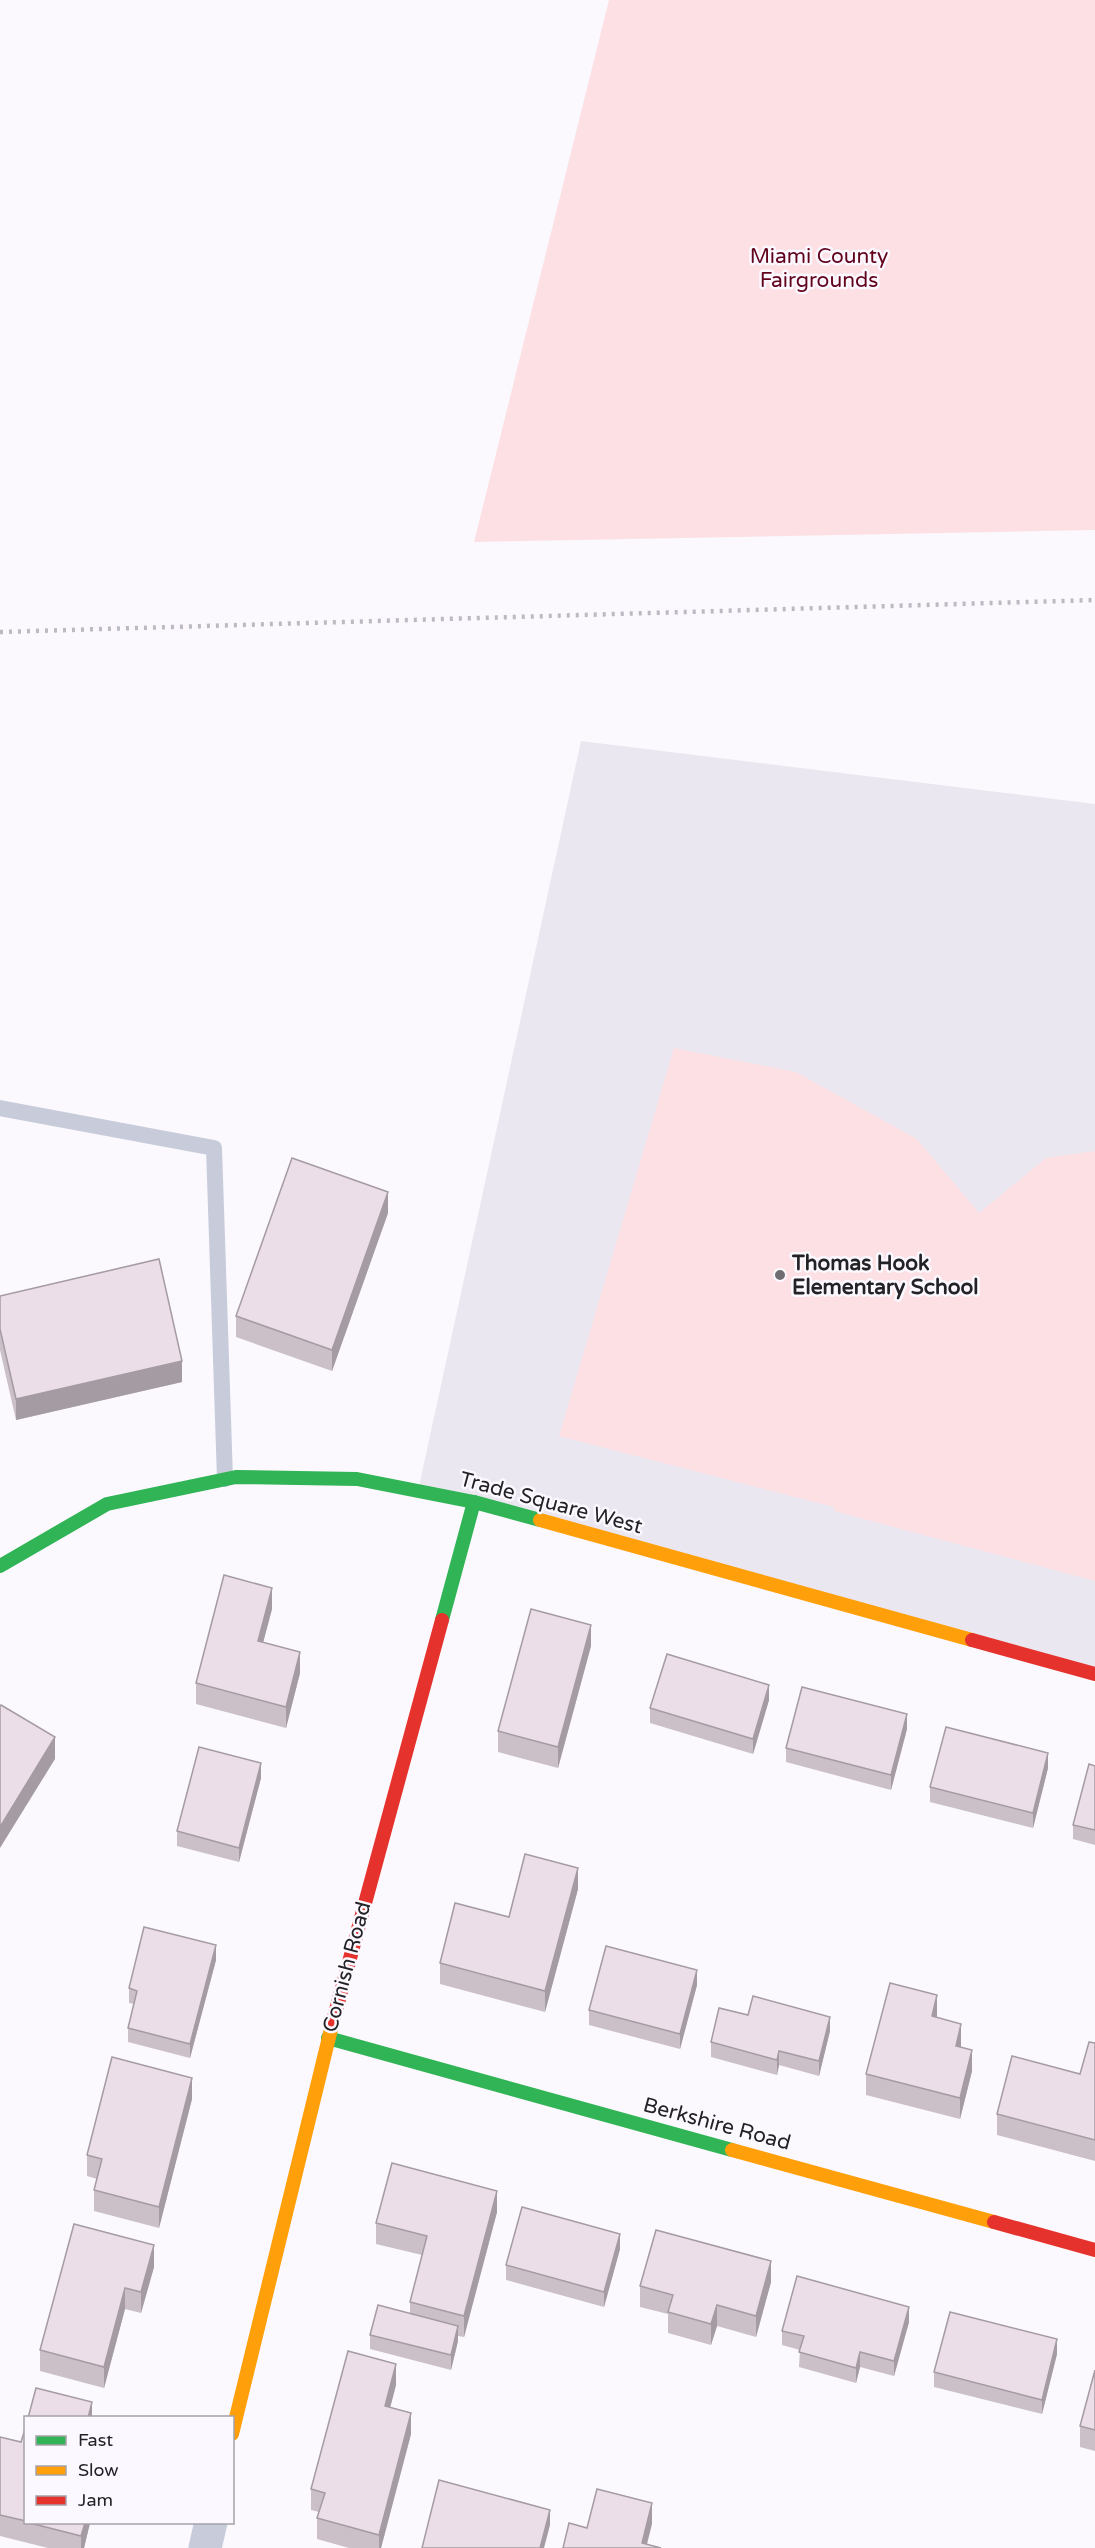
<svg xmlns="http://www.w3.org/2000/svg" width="1095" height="2548" viewBox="0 0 1095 2548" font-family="'Varela Round',sans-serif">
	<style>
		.built { fill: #ebe7f0 }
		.green { fill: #fce0e4 }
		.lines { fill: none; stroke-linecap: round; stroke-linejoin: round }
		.lane { stroke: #c7cbda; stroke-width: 16 }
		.street { stroke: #c7cbda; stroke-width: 33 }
		.fast { stroke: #30b455; stroke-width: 14 }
		.slow { stroke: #ff9f0a; stroke-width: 14 }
		.jam { stroke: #e5322d; stroke-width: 14 }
		.rail { stroke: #babac3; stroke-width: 4.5; stroke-dasharray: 3 6; stroke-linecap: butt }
		.wall { fill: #cbbfc8 }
		.shaded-wall { fill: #a59ba2 }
		.building { fill: #ecdee8; stroke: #a59ba2; stroke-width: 1.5 }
		.poi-dot { fill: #6f6d71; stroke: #fbf8ff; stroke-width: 2 }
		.labels { text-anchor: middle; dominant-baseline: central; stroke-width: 5; stroke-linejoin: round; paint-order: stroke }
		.park-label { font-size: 21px; fill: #62031c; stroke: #fbf8ff }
		.poi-label { font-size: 21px; font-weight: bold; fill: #232225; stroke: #fbf8ff; text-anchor: start }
		.street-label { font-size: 21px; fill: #232225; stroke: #fbf8ff }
	</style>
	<rect width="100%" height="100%" fill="#fbf9fe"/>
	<polygon class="built" points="581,741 1095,804 1095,1674 418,1491"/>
	<g class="green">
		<polygon points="609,0 1095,0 1095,530 474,542"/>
		<polygon points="674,1048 796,1072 917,1139 979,1213 1046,1158 1095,1151 1095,1581 834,1511 834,1507 559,1436"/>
	</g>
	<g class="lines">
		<polyline class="lane" points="0,1108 214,1148 225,1479"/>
		<polyline class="street" points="205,2548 211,2522"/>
		<g class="fast">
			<polyline points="0,1566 107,1504 236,1477 357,1479 474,1502 540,1520"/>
			<polyline points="442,1620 474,1502"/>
			<polyline points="328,2038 732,2150"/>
		</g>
		<g class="slow">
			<polyline points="540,1520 972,1640"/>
			<polyline points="732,2150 994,2222"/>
			<polyline points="232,2434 333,2021"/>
		</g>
		<g class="jam">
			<polyline points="972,1640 1095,1674"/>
			<polyline points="333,2021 442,1620"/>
			<polyline points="994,2222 1095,2250"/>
		</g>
		<polyline class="rail" points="0,632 1095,600"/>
	</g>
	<g class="wall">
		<polygon points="388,1213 332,1371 236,1337 236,1316"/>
		<polygon points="0,1296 182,1382 16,1420 0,1350"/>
		<polygon points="272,1609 263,1642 300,1673 286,1728 196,1704 196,1683"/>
		<polygon points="591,1646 558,1768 498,1752 498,1731"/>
		<polygon points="769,1700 753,1754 650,1723 650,1708"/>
		<polygon points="907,1729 891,1790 786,1762 786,1748"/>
		<polygon points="1095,1766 1095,1845 1073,1839 1073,1825"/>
		<polygon points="1048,1768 1033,1828 930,1802 930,1787"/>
		<polygon points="261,1778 239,1862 177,1846 177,1831"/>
		<polygon points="578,1889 545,2012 440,1984 440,1963 509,1917"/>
		<polygon points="216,1960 190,2058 128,2042 128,2028 134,2004 129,2003 129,1988"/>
		<polygon points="697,1985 680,2049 589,2025 589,2010"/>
		<polygon points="748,2015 830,2031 819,2076 779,2065 777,2075 711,2057 711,2042"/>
		<polygon points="937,2017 961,2045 961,2047 972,2071 960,2119 866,2095 866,2074"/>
		<polygon points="1095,2043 1095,2161 997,2135 997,2114 1080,2074"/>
		<polygon points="192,2099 159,2228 94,2211 94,2190 97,2179 87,2176 87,2155"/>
		<polygon points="497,2212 464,2337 458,2336 458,2341 451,2370 370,2349 370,2335 410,2314 410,2302 422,2255 376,2244 376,2223"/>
		<polygon points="620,2249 604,2307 506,2280 506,2265"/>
		<polygon points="154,2267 141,2313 125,2309 104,2388 40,2371 40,2350"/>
		<polygon points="771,2282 756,2337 717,2326 711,2345 668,2333 668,2314 640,2307 640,2286"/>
		<polygon points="909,2322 894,2376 860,2367 856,2383 799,2367 800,2350 782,2345 782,2331"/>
		<polygon points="1057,2354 1042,2414 934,2387 934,2372"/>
		<polygon points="1095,2370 1095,2451 1080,2447 1080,2426"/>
		<polygon points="396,2385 390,2408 411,2434 381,2548 349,2548 317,2539 317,2518 319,2512 311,2510 311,2489"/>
		<polygon points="26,2426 26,2523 90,2523 84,2548 48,2548 0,2536 0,2437 21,2442"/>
	</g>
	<g class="shaded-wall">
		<polygon points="388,1192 388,1213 332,1371 332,1350"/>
		<polygon points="182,1361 182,1382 16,1420 16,1399"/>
		<polygon points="272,1588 272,1609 258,1662 258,1641"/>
		<polygon points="591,1625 591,1646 558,1768 558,1747"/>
		<polygon points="300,1652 300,1673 286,1728 286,1707"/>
		<polygon points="769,1685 769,1700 753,1754 753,1739"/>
		<polygon points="907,1714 907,1729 891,1790 891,1775"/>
		<polygon points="55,1737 55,1759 0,1848 0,1827"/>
		<polygon points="1048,1753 1048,1768 1033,1828 1033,1813"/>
		<polygon points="261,1763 261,1778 239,1862 239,1848"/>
		<polygon points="578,1868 578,1889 545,2012 545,1991"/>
		<polygon points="216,1945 216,1960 190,2058 190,2044"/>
		<polygon points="697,1970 697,1985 680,2049 680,2034"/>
		<polygon points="937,1995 937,2016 932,2037 932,2016"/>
		<polygon points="830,2017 830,2031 819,2076 819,2061"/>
		<polygon points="961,2024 961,2045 956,2067 956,2046"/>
		<polygon points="972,2050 972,2071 960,2119 960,2098"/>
		<polygon points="779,2051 779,2065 777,2075 777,2060"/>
		<polygon points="192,2078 192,2099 159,2228 159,2207"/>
		<polygon points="497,2191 497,2212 464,2337 464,2316"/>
		<polygon points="620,2234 620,2249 604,2307 604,2292"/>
		<polygon points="154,2245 154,2267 141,2313 141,2292"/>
		<polygon points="771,2261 771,2282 756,2337 756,2316"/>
		<polygon points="125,2288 125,2309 104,2388 104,2367"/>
		<polygon points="717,2305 717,2326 711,2345 711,2324"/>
		<polygon points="909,2307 909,2322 894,2376 894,2361"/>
		<polygon points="458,2326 458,2341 451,2370 451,2355"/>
		<polygon points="1057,2339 1057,2354 1042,2414 1042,2400"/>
		<polygon points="860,2352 860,2367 856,2383 856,2368"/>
		<polygon points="396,2364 396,2385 385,2427 385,2406"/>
		<polygon points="92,2402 92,2418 88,2418"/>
		<polygon points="411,2413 411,2434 381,2548 379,2548 379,2535"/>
		<polygon points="652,2503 652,2524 646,2548 642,2543"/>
		<polygon points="550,2510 550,2525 544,2548 540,2548"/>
		<polygon points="85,2523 90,2523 84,2548 81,2548 81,2536"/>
	</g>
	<g class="building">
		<polygon points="292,1158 388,1192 332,1350 236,1316"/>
		<polygon points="159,1259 182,1361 16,1399 0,1329 0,1296"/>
		<polygon points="224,1575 272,1588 258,1641 300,1652 286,1707 196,1683"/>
		<polygon points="531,1609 591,1625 558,1747 498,1731"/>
		<polygon points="667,1654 769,1685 753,1739 650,1708"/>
		<polygon points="802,1687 907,1714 891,1775 786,1748"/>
		<polygon points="1,1705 55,1737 0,1827 0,1706"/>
		<polygon points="946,1727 1048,1753 1033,1813 930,1787"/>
		<polygon points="199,1747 261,1763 239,1848 177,1831"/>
		<polygon points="1089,1764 1095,1766 1095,1830 1073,1825"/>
		<polygon points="525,1854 578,1868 545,1991 440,1963 455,1903 509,1917"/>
		<polygon points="144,1927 216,1945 190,2044 128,2028 137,1991 129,1988"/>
		<polygon points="606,1946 697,1970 680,2034 589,2010"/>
		<polygon points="890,1983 937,1995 932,2016 961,2024 956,2046 972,2050 960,2098 866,2074"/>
		<polygon points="753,1996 830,2017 819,2061 779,2051 777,2060 711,2042 719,2008 748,2015"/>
		<polygon points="1089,2042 1095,2043 1095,2140 997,2114 1012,2056 1080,2074"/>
		<polygon points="112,2057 192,2078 159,2207 94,2190 102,2159 87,2155"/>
		<polygon points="392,2163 497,2191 464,2316 410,2302 427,2236 376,2223"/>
		<polygon points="522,2207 620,2234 604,2292 506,2265"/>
		<polygon points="74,2224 154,2245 141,2292 125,2288 104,2367 40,2350"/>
		<polygon points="656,2230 771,2261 756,2316 717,2305 711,2324 668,2312 673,2295 640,2286"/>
		<polygon points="797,2276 909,2307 894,2361 860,2352 856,2368 799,2352 804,2336 782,2331"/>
		<polygon points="378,2305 458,2326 451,2355 370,2335"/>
		<polygon points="950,2312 1057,2339 1042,2400 934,2372"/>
		<polygon points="348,2351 396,2364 385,2406 411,2413 379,2535 317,2518 325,2493 311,2489"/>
		<polygon points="1095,2370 1095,2430 1080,2426"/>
		<polygon points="36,2388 92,2402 88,2418 28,2418"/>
		<polygon points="26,2426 26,2521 0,2515 0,2437 21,2442"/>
		<polygon points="439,2480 550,2510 540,2548 422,2548"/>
		<polygon points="597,2489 652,2503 642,2543 661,2548 563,2548 569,2523 587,2528"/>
		<polygon points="30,2523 85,2523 81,2536"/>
	</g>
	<circle class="poi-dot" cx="780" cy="1275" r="6"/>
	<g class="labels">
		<g class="park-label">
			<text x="819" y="256">Miami County<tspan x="819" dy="24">Fairgrounds</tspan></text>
		</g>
		<g class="poi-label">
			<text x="792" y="1263">Thomas Hook<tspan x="792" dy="24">Elementary School</tspan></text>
		</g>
		<g class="street-label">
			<text transform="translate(551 1503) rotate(15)">Trade Square West</text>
			<text transform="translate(347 1967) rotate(-75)">Cornish Road</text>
			<text transform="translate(717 2124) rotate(15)">Berkshire Road</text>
		</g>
	</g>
	<rect x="24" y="2416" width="210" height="108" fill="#fbf8ff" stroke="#a5a2a8" stroke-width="1.5"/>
	<rect x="36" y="2436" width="30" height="9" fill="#30b455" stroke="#a5a2a8" stroke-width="1.5"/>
	<text x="78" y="2446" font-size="18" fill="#232225">Fast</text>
	<rect x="36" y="2466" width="30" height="9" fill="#ff9f0a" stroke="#a5a2a8" stroke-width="1.5"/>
	<text x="78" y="2476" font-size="18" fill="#232225">Slow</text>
	<rect x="36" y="2496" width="30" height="9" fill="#e5322d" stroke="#a5a2a8" stroke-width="1.5"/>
	<text x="78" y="2506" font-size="18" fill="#232225">Jam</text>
</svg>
